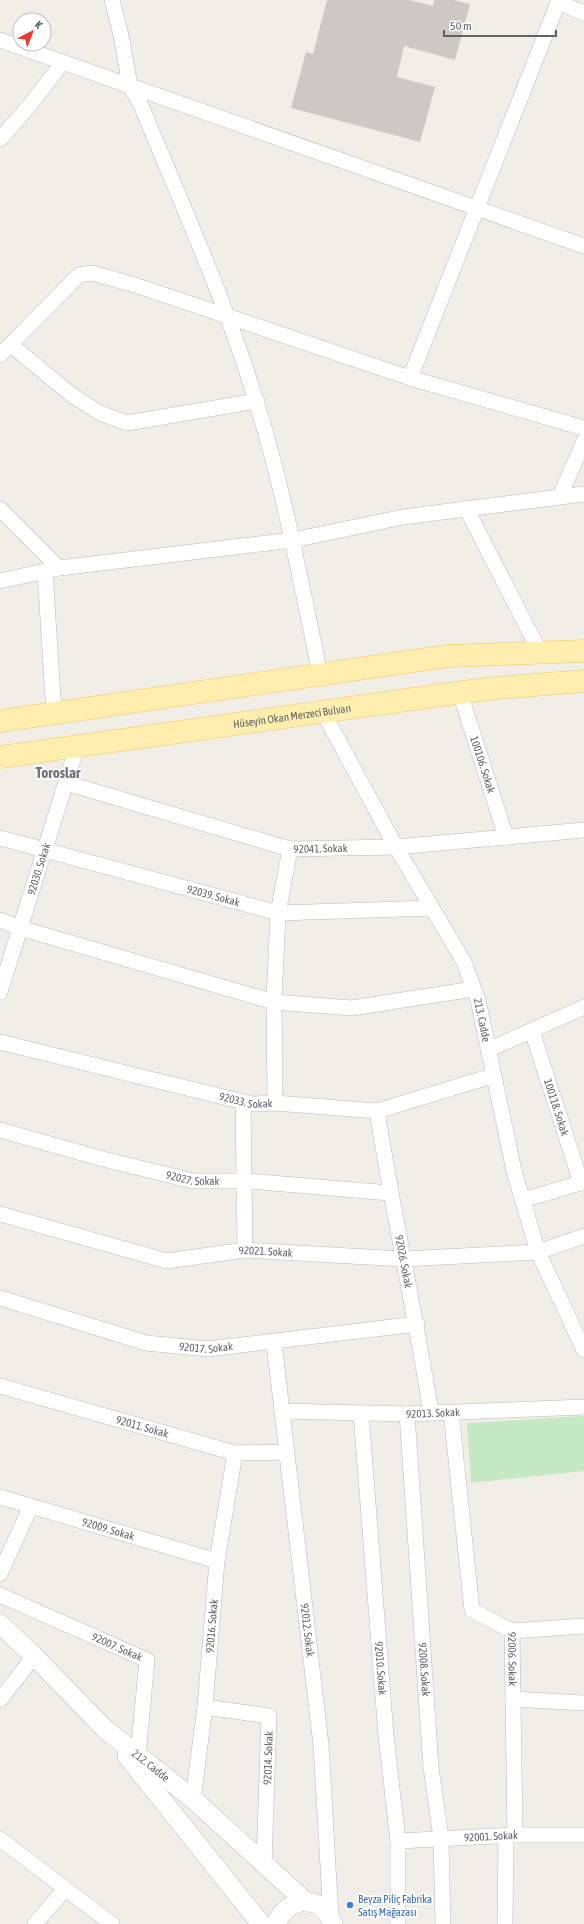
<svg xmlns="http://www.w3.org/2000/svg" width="584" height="1924" font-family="'Asap Condensed',sans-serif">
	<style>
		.green { fill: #c5e9c3 }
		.building { fill: #ccc9c4 }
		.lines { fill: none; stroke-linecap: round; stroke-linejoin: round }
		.minor-casing { stroke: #b7babe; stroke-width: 16 }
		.tertiary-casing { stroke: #b7babe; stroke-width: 20 }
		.primary-casing { stroke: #f7c55a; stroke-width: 23 }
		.minor { stroke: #fff; stroke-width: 15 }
		.tertiary { stroke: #fff; stroke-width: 19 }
		.primary { stroke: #ffefae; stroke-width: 22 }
		.shop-dot { fill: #3f7fe0; stroke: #fff; stroke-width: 1.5 }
		.labels { text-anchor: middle; stroke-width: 3.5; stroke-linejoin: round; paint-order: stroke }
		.street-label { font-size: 11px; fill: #5e6368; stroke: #fff }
		.shop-label { font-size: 11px; fill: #366cbe; stroke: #fff; text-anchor: start }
		.district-label { font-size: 15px; font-weight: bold; fill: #6f757a; stroke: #fff }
	</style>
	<rect width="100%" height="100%" fill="#f1eee7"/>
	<polygon class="green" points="584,1416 584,1471 471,1483 467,1423"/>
	<polygon class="building" points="327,0 410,0 433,6 434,0 453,0 470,4 455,60 404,46 397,77 435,87 420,142 291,108 306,52 313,54"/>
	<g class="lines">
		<g class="minor-casing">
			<g id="minor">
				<path d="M112,0L121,35L130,86L141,105C181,203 226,301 256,401C284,490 301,583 320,674"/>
				<polyline points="558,2 584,13"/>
				<polyline points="0,40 584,246"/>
				<polyline points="0,139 30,105 63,62"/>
				<polyline points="11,345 73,396 100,413 127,423 257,401"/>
				<polyline points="0,355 79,275 92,273 135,285 410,378 584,428"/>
				<polyline points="410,378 559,0"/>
				<polyline points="560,496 584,441"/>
				<polyline points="466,508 540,652"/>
				<polyline points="0,509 59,568"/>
				<polyline points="45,571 54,713"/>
				<polyline points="0,581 59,568 293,540 403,517 584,494"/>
				<path id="s1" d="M460,693L506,837"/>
				<path id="s2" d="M323,712L396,847L464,962L478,1000L514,1171L538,1252L584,1350"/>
				<path id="s3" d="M66,783L290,849L396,847L584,830"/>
				<path id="s4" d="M0,838L278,913L432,908"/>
				<polyline points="0,920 20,928 274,1002 352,1008 473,989"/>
				<path id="s5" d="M0,992L77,747"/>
				<path id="s6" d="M532,1031L581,1183"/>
				<path id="s7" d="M0,1042L252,1104L275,1103L377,1111L492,1076"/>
				<polyline points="488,1050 584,1007"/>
				<polyline points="243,1102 245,1250"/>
				<polyline points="275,1103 274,1002 278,913 290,849"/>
				<path id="s8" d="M377,1111C393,1212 415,1312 431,1413"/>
				<path id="s9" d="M0,1130L103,1159L193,1181H249L390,1193"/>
				<polyline points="523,1200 584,1182"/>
				<path id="s10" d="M0,1214L167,1261L245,1250L403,1259L538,1252L584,1236"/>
				<path id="s11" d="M0,1298L146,1343L208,1349L417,1324"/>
				<path id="s12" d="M274,1343L321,1745L331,1918"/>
				<path id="s13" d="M0,1386L235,1453L287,1452"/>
				<path id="s14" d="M282,1411L407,1414L584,1407"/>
				<polyline points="451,1412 472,1610 512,1631"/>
				<path id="s15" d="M361,1413L386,1736L398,1841V1924"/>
				<path id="s16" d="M407,1414L431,1767L441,1838L443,1924"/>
				<path id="s17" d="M0,1497L217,1561"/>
				<polyline points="0,1574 31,1506"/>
				<path id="s18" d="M0,1595L147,1660L138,1755"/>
				<path id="s19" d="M512,1631L515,1835"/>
				<polyline points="512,1631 584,1626"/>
				<polyline points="513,1699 584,1703"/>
				<polyline points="0,1700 34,1656"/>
				<polyline points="205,1707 269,1716 264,1864"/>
				<path id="s20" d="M193,1799L205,1707L217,1561L235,1453"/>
				<polyline points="0,1839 112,1924"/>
				<path id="s21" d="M398,1841L515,1835H584"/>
				<polyline points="35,1924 65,1889"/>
				<polyline points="505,1924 506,1836"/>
			</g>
		</g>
		<g class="tertiary-casing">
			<g id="tertiary">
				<path id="s22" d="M0,1624L34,1656L105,1729L193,1799L306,1902"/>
				<polyline points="127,1756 261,1924"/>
				<path d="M276,1924C287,1896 322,1893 333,1924"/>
			</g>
		</g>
		<g class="primary-casing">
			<g id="primary">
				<polyline points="0,721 448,656 584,651"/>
				<path id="s23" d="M0,757L485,689L584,681"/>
			</g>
		</g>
		<use href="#minor" class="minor"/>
		<use href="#tertiary" class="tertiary"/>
		<use href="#primary" class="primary"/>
	</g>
	<circle class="shop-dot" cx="350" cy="1905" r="4"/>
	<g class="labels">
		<g class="street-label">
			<text dy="4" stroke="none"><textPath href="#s23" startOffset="295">Hüseyin Okan Merzeci Bulvarı</textPath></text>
			<text dy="4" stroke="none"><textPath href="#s1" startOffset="75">100106. Sokak</textPath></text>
			<text dy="4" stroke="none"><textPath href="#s3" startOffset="264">92041. Sokak</textPath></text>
			<text dy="4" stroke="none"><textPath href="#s5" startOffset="129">92030. Sokak</textPath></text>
			<text dy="4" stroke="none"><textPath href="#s4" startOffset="221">92039. Sokak</textPath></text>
			<text dy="4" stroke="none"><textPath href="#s2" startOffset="348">213. Cadde</textPath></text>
			<text dy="4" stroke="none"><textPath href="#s7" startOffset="253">92033. Sokak</textPath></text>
			<text dy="4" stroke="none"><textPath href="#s6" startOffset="80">100118. Sokak</textPath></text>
			<text dy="4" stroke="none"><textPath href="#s9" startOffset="199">92027. Sokak</textPath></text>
			<text dy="4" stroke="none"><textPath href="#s10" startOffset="273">92021. Sokak</textPath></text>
			<text dy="4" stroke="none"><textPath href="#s8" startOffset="153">92026. Sokak</textPath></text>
			<text dy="4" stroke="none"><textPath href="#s11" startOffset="213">92017. Sokak</textPath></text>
			<text dy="4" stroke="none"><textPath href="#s14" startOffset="151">92013. Sokak</textPath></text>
			<text dy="4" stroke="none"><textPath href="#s13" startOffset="148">92011. Sokak</textPath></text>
			<text dy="4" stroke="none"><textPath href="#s17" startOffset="113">92009. Sokak</textPath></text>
			<text dy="4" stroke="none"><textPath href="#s20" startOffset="174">92016. Sokak</textPath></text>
			<text dy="4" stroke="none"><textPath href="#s12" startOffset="289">92012. Sokak</textPath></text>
			<text dy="4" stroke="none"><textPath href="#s18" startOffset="128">92007. Sokak</textPath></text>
			<text dy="4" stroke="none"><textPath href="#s19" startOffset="28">92006. Sokak</textPath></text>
			<text dy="4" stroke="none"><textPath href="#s15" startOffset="256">92010. Sokak</textPath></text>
			<text dy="4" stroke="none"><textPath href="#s16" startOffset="256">92008. Sokak</textPath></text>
			<text transform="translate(268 1758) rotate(-88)" y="4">92014. Sokak</text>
			<text dy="4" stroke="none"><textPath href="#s22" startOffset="207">212. Cadde</textPath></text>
			<text dy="4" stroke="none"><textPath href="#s21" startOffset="93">92001. Sokak</textPath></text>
		</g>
		<g class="shop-label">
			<text x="358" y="1903">Beyza Piliç Fabrika<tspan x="358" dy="13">Satış Mağazası</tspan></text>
		</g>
		<g class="district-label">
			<text x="58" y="778">Toroslar</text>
		</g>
	</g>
	<g transform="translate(32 32) rotate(42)"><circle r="19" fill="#ffffff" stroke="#bfc1c3"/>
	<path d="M0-3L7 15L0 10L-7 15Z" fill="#f0362e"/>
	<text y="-6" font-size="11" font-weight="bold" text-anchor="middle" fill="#5e6368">K</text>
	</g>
	<path d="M444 30v6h112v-6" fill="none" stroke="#5e6368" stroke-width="2"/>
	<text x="450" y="30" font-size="12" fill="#5e6368" stroke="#ffffff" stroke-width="3" paint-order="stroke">50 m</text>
</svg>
